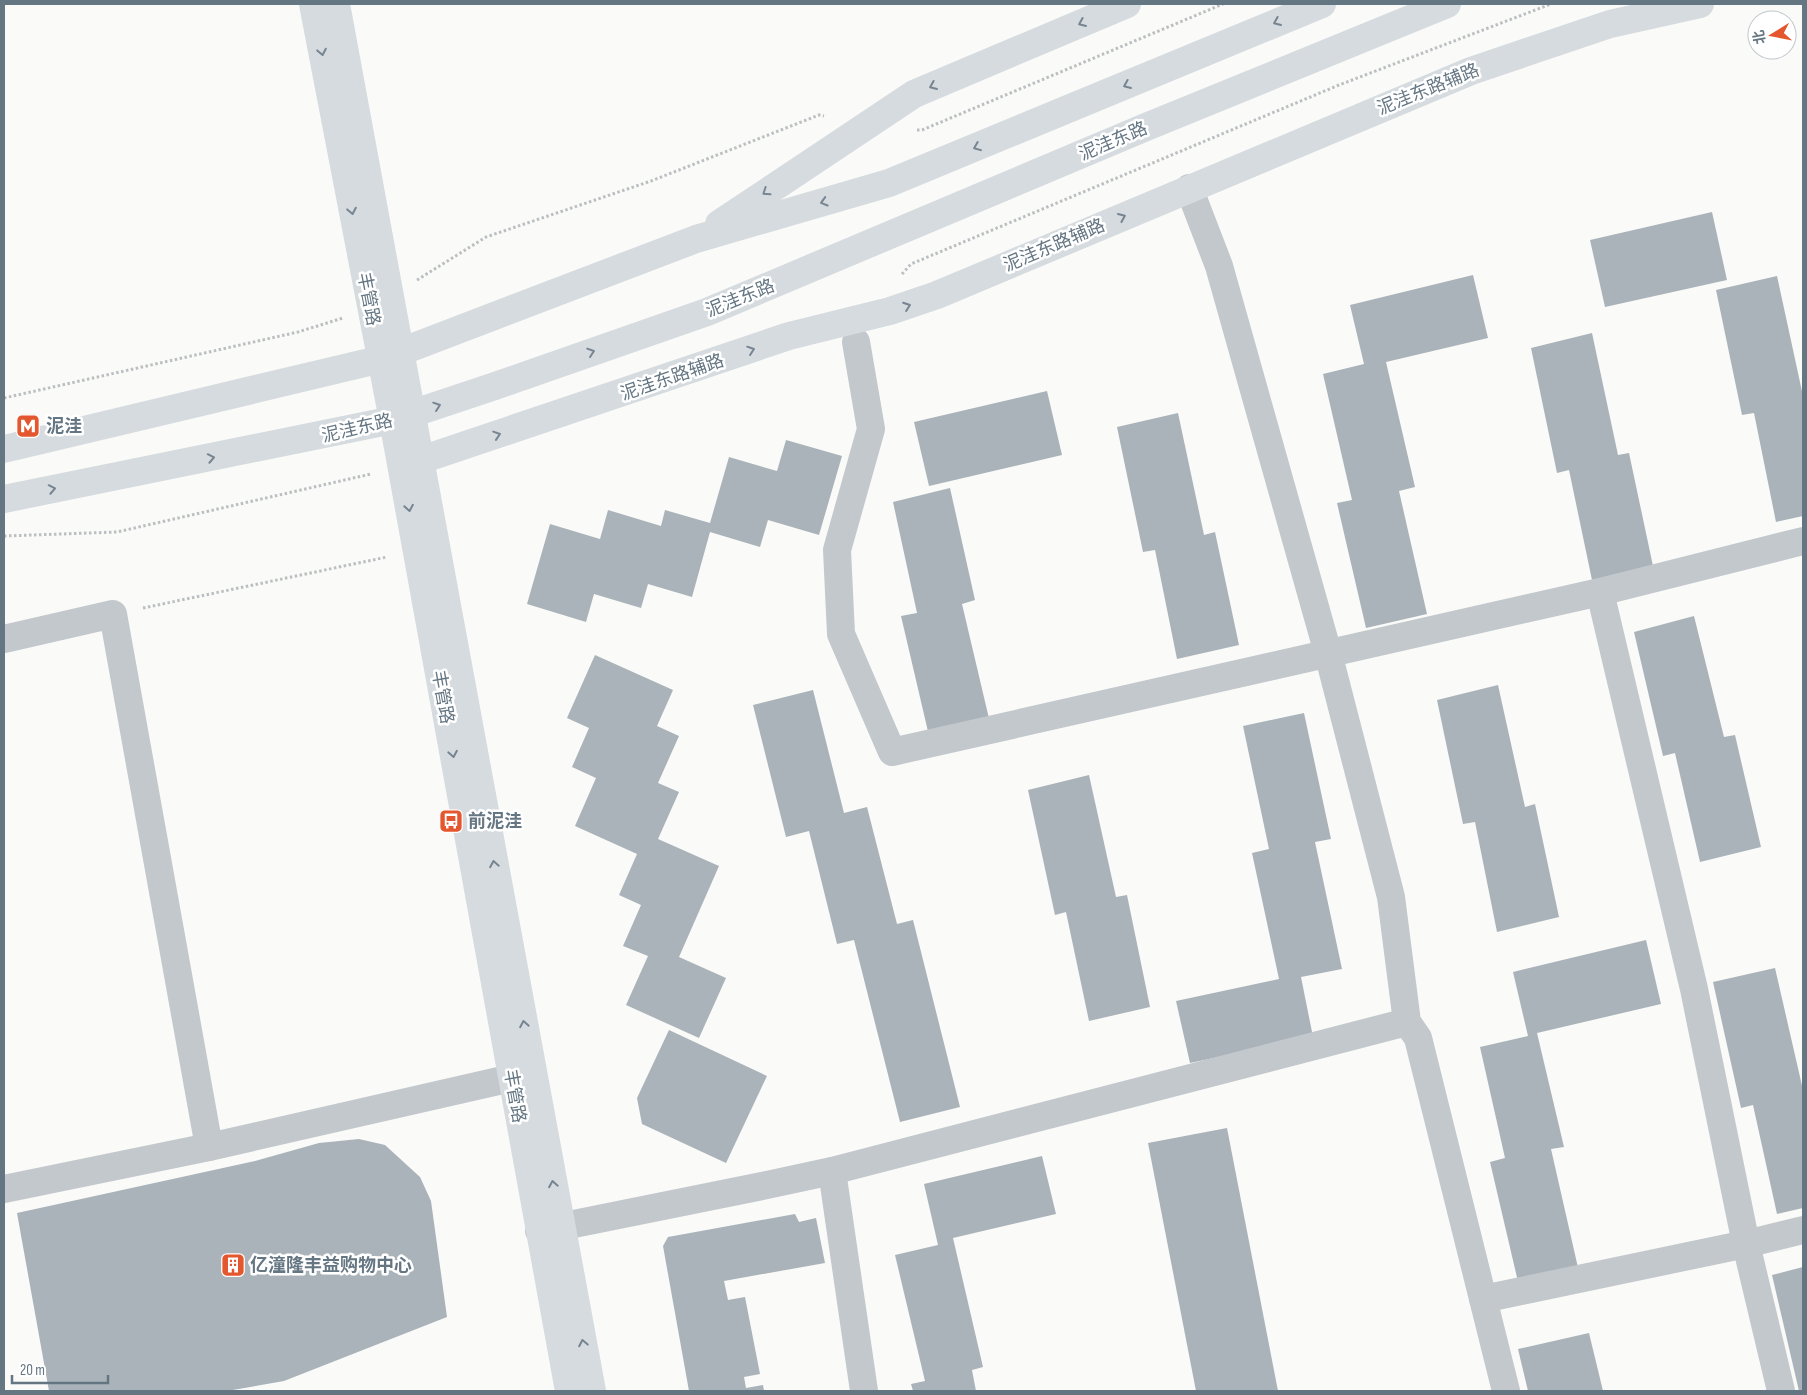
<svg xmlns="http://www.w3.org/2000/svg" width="1807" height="1395" font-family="'Sofia Sans Condensed','Noto Sans SC',sans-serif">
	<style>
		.building { fill: #aab3b9 }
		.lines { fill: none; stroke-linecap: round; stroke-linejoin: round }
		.path { stroke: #bbbfc2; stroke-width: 3; stroke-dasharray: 2.5 2.5; stroke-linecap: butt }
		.street { stroke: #c3c8cc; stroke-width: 28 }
		.secondary { stroke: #d6dbdf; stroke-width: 28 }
		.oneway { stroke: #768591 }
		.labels { text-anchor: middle; stroke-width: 5; stroke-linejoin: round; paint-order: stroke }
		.street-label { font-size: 18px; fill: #657683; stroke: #fff }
		.poi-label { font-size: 18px; font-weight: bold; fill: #657683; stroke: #fff; text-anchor: start }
	</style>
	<rect width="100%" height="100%" fill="#fafaf8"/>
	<g class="building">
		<polygon points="1712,212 1727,280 1605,307 1590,240"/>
		<polygon points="1473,275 1488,338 1386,362 1415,487 1399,491 1427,614 1366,628 1337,503 1352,500 1323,374 1364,364 1350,305"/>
		<polygon points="1777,276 1803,396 1803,516 1776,522 1754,413 1742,415 1716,290"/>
		<polygon points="1592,333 1618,455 1629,453 1653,566 1592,580 1569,470 1557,473 1531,348"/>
		<polygon points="1047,391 1062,455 929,486 914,422"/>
		<polygon points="1178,413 1204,535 1215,532 1239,645 1177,659 1155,550 1143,552 1117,427"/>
		<polygon points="786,440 842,456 819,535 768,520 760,547 710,532 692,597 648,584 641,608 594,594 586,622 527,604 550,524 600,539 608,510 661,526 665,510 710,523 729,457 777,471"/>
		<polygon points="950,488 975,600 962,604 991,727 930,740 901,616 917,613 893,502"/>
		<polygon points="1694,616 1724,737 1735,735 1761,847 1700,862 1675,753 1663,756 1634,632"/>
		<polygon points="595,655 673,690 657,726 679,736 658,783 679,792 658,839 719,866 679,957 726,978 699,1038 626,1005 648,956 623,946 641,905 619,895 637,854 575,826 596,778 572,767 589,728 567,718"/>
		<polygon points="1498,685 1525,807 1535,804 1559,917 1497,932 1475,822 1463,824 1437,700"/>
		<polygon points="813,690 844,813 867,807 897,924 913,920 960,1107 900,1122 854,940 837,944 809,831 786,837 753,705"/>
		<polygon points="1304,713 1331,839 1315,842 1342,969 1301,977 1313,1037 1190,1063 1176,1001 1279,979 1252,853 1269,849 1243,726"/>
		<polygon points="1089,775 1116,897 1127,895 1150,1007 1089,1021 1066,912 1055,915 1028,790"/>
		<polygon points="1646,940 1661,1004 1537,1033 1564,1147 1551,1149 1579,1272 1519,1286 1490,1162 1505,1158 1480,1047 1528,1036 1513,972"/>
		<polygon points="1775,968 1803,1090 1803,1208 1777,1214 1753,1105 1741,1108 1713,982"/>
		<polygon points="669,1030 767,1076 726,1163 642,1124 637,1098"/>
		<polygon points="1227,1128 1278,1391 1196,1391 1148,1143"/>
		<polygon points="359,1139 385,1145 420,1177 431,1201 447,1317 284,1381 227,1391 49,1391 17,1213 255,1161 319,1143"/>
		<polygon points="1042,1156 1056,1214 953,1238 983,1367 972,1370 976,1391 913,1391 911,1384 925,1381 895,1255 938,1245 924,1184"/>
		<polygon points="795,1214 799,1222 816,1218 825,1263 724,1281 728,1300 745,1297 760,1374 744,1377 746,1388 763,1385 764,1391 689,1391 663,1246 668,1237"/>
		<polygon points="1803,1267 1803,1391 1799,1391 1772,1275"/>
		<polygon points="1589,1333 1603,1391 1528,1391 1518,1349"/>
	</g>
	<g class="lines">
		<g class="path">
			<polyline points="917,130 922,130 1223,4"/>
			<polyline points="902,274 911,264 1339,85 1551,4"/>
			<polyline points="417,280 486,237 651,181 819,115 824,116"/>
			<polyline points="4,398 298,332 343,318"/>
			<polyline points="4,536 117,532 371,474"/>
			<polyline points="143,608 387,557"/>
		</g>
		<g class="street">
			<polyline points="1189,188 1219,266 1328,653 1391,897 1407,1022 1418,1038 1506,1391"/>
			<polyline points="856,342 871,429 837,550 841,634 892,752 1600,592 1803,541"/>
			<polyline points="1600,592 1694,989 1746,1244 1781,1391"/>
			<polyline points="4,639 113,614 209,1147"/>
			<polyline points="832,1171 864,1391"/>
			<polyline points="4,1189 209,1147 512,1078"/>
			<polyline points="539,1231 762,1186 832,1171 1407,1022"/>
			<polyline points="1483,1299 1746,1244 1803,1230"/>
		</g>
		<g class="secondary">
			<polyline points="313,4 393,420 569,1391"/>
			<polyline points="336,4 592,1391"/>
			<polyline points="719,224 914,94 1127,4"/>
			<polyline points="4,449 382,359 696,239 889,183 1322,4"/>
			<polyline points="403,466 789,336 890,311 937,295 1471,71 1610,24 1700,4"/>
			<polyline points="4,499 393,420 495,386 707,312 1146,127 1447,4"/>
		</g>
	</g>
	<defs><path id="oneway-chevron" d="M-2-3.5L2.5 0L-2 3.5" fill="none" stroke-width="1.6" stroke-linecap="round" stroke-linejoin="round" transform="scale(1.25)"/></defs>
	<g class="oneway">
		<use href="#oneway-chevron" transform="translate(1277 22) rotate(157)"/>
		<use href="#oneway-chevron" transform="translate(1082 23) rotate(157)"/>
		<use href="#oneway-chevron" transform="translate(322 52) rotate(79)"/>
		<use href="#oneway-chevron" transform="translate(1127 85) rotate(157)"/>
		<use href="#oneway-chevron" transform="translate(933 86) rotate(157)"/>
		<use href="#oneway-chevron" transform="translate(977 147) rotate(158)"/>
		<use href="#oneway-chevron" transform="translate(766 192) rotate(146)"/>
		<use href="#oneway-chevron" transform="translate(824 202) rotate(164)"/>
		<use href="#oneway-chevron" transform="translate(352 211) rotate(79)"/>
		<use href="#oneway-chevron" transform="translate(1122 217) rotate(-23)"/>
		<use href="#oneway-chevron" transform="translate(907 306) rotate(-20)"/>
		<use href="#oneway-chevron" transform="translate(751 350) rotate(-19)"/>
		<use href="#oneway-chevron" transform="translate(591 352) rotate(-19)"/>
		<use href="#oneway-chevron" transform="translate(437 406) rotate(-19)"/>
		<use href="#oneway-chevron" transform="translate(497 435) rotate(-18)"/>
		<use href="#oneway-chevron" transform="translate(211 458) rotate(-11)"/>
		<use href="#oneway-chevron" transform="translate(52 489) rotate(-11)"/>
		<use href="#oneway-chevron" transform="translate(409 508) rotate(80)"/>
		<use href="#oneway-chevron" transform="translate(453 754) rotate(80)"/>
		<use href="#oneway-chevron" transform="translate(494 864) rotate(-100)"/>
		<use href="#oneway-chevron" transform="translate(524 1024) rotate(-100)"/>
		<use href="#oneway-chevron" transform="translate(553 1184) rotate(-100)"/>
		<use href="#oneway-chevron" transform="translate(583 1343) rotate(-101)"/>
	</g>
	<defs>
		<g id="metro-square" transform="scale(1.25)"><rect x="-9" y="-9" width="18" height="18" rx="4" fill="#e4572e" stroke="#fff"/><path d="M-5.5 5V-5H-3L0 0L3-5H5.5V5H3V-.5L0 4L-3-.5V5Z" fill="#fff"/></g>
		<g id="bus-square" transform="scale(1.25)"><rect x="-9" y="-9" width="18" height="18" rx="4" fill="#e4572e" stroke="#fff"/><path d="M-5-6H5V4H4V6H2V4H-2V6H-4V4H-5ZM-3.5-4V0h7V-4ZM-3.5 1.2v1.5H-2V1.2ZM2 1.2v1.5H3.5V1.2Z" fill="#fff"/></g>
		<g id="building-square" transform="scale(1.25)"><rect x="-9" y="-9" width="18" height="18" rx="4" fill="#e4572e" stroke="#fff"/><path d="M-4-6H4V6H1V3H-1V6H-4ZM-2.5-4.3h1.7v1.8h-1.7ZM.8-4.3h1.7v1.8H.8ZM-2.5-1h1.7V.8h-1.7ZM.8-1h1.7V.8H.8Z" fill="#fff"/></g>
	</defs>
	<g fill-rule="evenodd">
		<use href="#metro-square" x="28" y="426"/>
		<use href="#bus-square" x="451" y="821"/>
		<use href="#building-square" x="233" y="1265"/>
	</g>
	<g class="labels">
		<g class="street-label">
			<text transform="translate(1428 89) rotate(-22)" y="6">泥洼东路辅路</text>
			<text transform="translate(1113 141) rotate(-23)" y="6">泥洼东路</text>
			<text transform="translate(1054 245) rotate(-23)" y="6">泥洼东路辅路</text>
			<text transform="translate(740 298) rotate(-22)" y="6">泥洼东路</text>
			<text transform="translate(369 299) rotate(79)" y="6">丰管路</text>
			<text transform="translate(672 377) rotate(-19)" y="6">泥洼东路辅路</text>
			<text transform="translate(357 428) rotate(-13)" y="6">泥洼东路</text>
			<text transform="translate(443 697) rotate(80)" y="6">丰管路</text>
			<text transform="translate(515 1096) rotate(80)" y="6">丰管路</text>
		</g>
		<g class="poi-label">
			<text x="46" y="432">泥洼</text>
			<text x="468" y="827">前泥洼</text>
			<text x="250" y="1271">亿潼隆丰益购物中心</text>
		</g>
	</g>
	<rect width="1807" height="1395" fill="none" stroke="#657683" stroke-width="10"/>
	<g transform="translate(1772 35) rotate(260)"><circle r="24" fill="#ffffff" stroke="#c1c8cd"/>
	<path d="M0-4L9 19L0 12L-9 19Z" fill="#e4572e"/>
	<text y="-8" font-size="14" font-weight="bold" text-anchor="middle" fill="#657683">北</text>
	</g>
	<path d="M12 1375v8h96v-8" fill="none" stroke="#657683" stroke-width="2.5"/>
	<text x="20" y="1375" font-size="15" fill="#657683" stroke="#ffffff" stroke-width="4" paint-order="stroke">20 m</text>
</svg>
